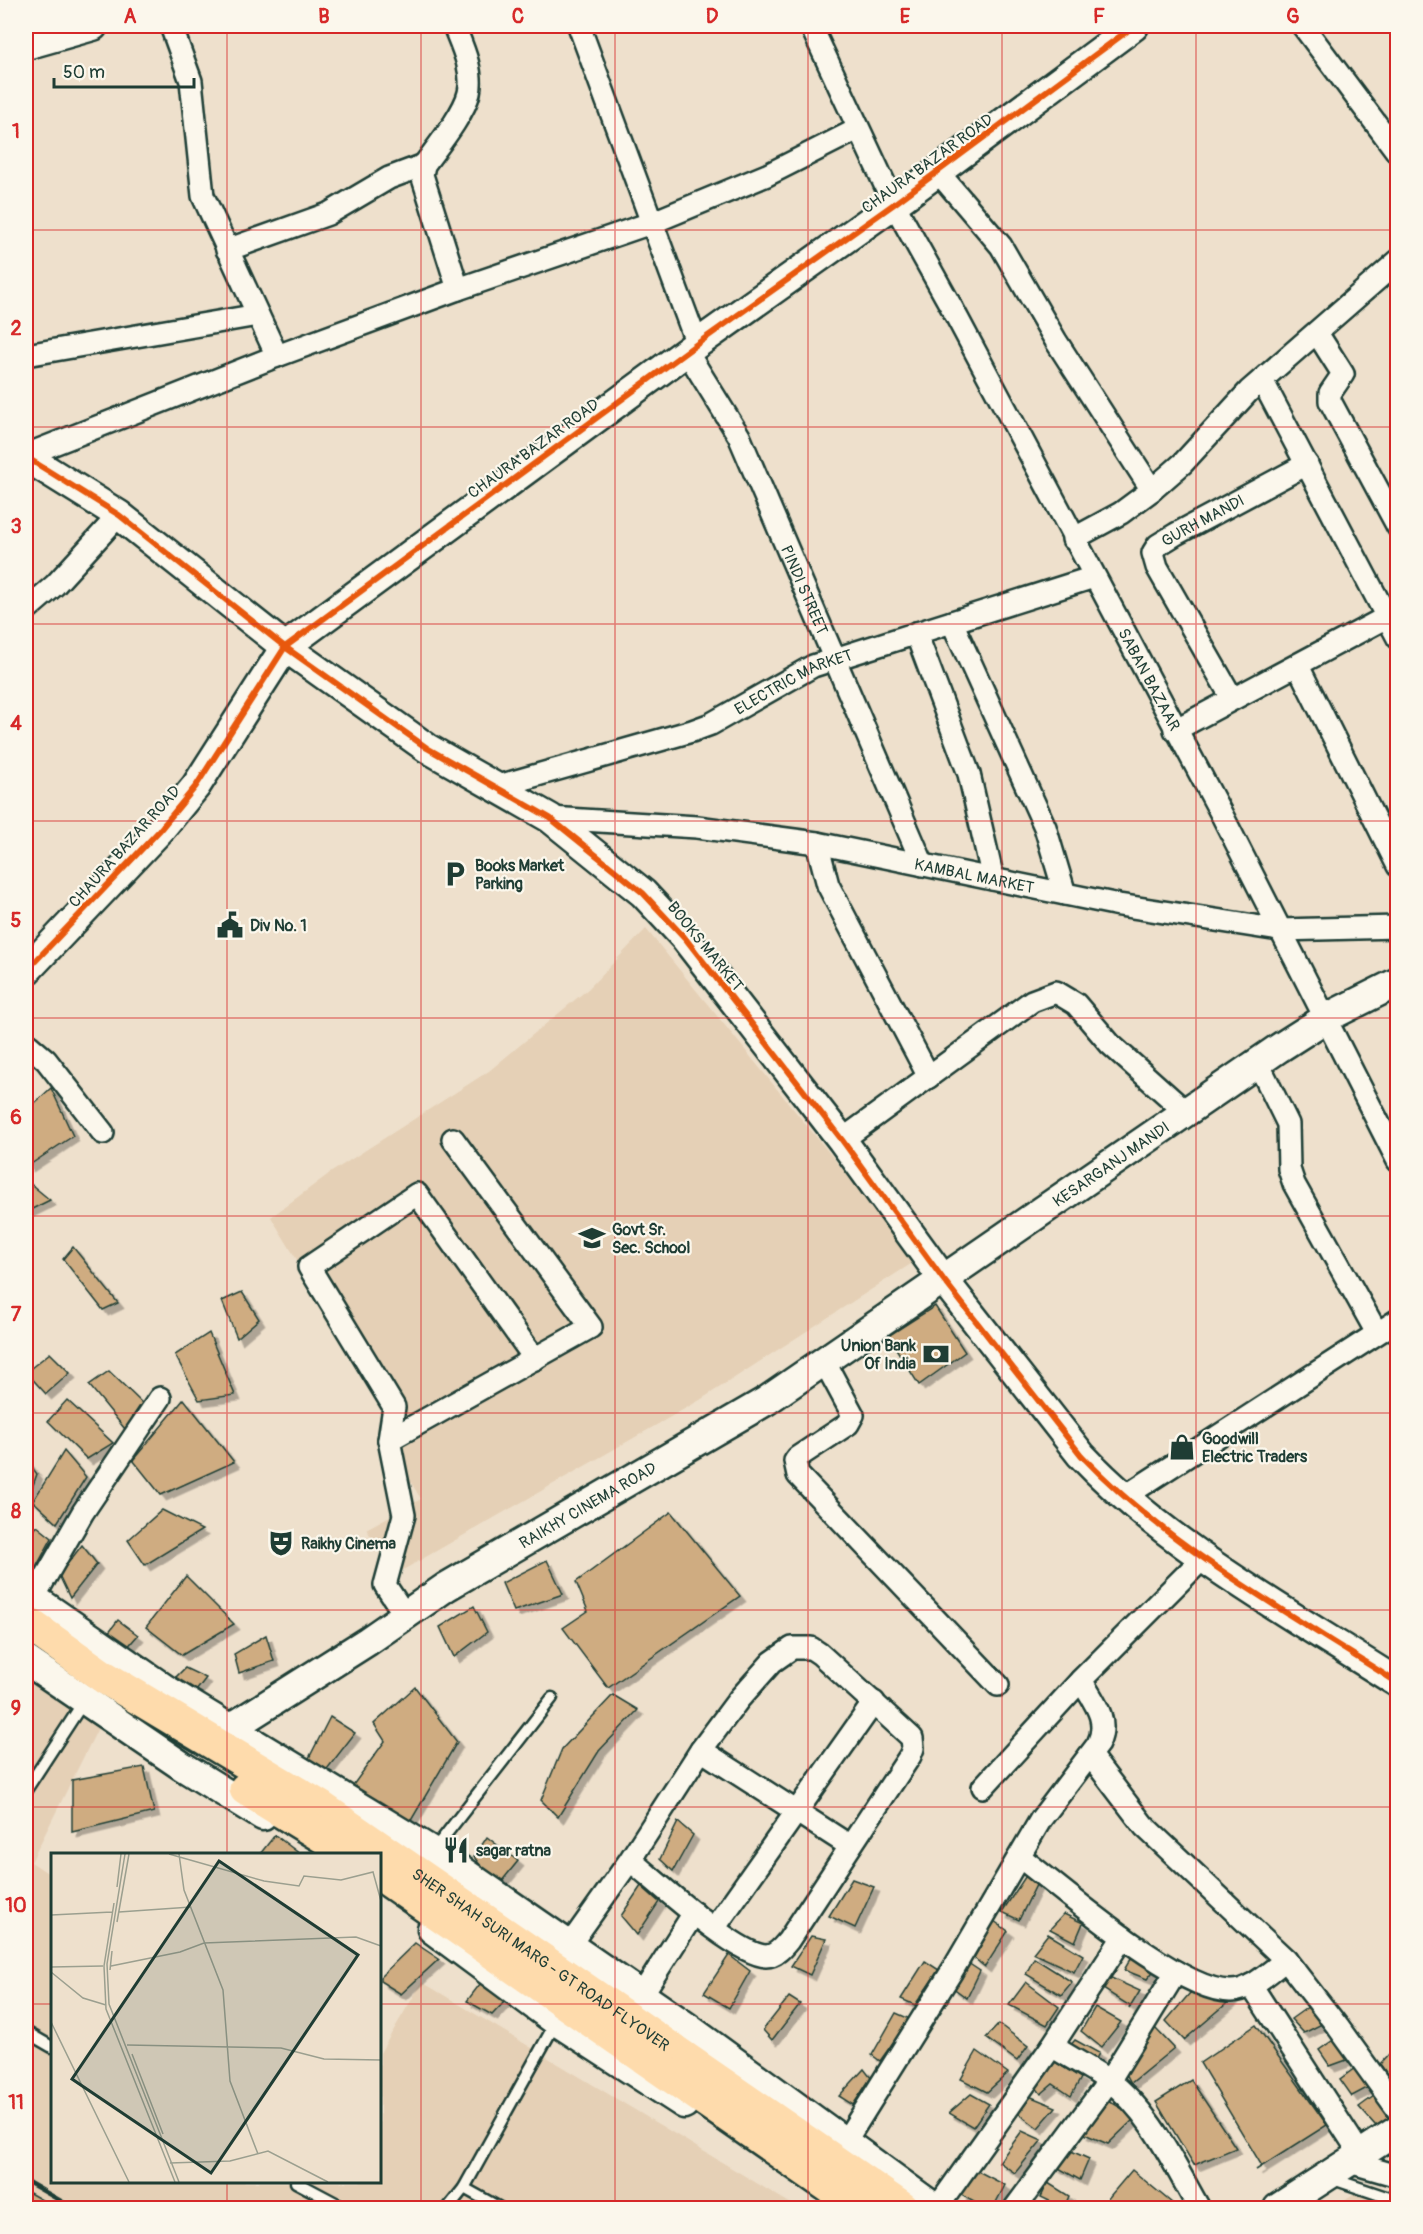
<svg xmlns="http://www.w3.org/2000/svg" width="1423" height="2234" font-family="Pangolin,sans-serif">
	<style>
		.built { fill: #e5d0b6 }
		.building { fill: #cfac81; stroke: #1f3d34; stroke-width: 1.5; filter: url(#shadow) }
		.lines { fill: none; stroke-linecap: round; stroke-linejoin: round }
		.lane-casing { stroke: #1f3d34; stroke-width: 15 }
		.street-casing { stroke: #1f3d34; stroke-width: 26 }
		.secondary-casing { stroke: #1f3d34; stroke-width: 33 }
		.primary-casing { stroke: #1f3d34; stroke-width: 38 }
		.lane { stroke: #fbf7ec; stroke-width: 10 }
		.street { stroke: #fbf7ec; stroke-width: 21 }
		.secondary { stroke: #fbf7ec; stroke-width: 28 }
		.primary { stroke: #fedbac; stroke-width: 33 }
		.rail { stroke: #1f3d34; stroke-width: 4.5 }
		.cycleway-casing { stroke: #fbf7ec; stroke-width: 10 }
		.cycleway { stroke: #e8590c; stroke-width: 6 }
		.grid { fill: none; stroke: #d62828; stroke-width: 1.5; stroke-opacity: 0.55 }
		.labels { text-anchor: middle; stroke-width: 4.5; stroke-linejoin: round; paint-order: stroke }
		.street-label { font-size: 16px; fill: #1f3d34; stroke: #fbf7ec }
		.poi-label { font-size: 16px; font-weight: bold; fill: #1f3d34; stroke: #fbf7ec; text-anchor: start }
		.inset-road { fill: none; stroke: #9b9f8f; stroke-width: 1.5 }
		.view { fill: #1f3d34; fill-opacity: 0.15; stroke: #1f3d34; stroke-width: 3 }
		.inset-edge { fill: none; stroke: #1f3d34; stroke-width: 3 }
		.neatline { fill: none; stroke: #d62828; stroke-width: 2 }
		.grid-label { font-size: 20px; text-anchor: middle; font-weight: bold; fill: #d62828 }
	</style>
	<defs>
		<filter id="shadow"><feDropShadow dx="5.5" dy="5.5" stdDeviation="0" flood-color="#0004"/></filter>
	</defs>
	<rect width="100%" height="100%" fill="#eee0cc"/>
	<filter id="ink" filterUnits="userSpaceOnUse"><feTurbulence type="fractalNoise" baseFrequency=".0167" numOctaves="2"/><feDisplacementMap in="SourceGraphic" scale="12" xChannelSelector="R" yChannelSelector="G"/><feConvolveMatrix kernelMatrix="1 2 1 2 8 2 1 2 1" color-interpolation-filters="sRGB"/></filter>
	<g filter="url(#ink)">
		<g class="built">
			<polygon points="646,929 917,1260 700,1400 396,1574 366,1529 421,1499 385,1439 395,1421 271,1217 330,1173 489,1071 588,989"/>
			<polygon points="26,1678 98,1728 31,1862 52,1876 52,2182 380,2182 380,2053 422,1982 798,2208 26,2208"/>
			<polygon points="1364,2187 1397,2197 1397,2208 1332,2208"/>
		</g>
		<g class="building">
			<polygon points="51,1088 73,1136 28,1166 26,1162 26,1111"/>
			<polygon points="27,1181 50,1200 26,1212 26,1182"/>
			<polygon points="73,1247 118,1303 103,1310 63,1259"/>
			<polygon points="242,1292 259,1319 237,1338 222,1301"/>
			<polygon points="935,1306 965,1352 919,1385 888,1336"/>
			<polygon points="209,1333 235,1395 199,1400 175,1355"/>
			<polygon points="50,1353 70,1373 46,1394 26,1372"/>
			<polygon points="109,1371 146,1407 125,1429 89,1385"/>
			<polygon points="184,1399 234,1462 161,1495 133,1460"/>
			<polygon points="67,1400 113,1443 87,1459 48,1421"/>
			<polygon points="64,1451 86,1477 57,1523 33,1501"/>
			<polygon points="26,1459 37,1474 26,1505"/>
			<polygon points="162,1510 202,1530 145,1565 128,1540"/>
			<polygon points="671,1512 740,1596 608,1688 563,1628 588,1611 576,1582"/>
			<polygon points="37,1526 52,1538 29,1580 26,1576 26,1542"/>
			<polygon points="82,1545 97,1564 70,1598 59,1575"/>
			<polygon points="547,1560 563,1594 514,1611 502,1583"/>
			<polygon points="186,1576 234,1624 182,1655 146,1627"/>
			<polygon points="474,1606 487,1632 454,1657 440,1627"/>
			<polygon points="118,1620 138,1635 125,1650 104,1638"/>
			<polygon points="266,1635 274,1661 239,1673 234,1654"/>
			<polygon points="185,1668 206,1678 193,1695 172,1681"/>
			<polygon points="415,1687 457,1742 409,1824 348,1792 385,1741 374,1724"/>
			<polygon points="613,1695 638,1710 599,1751 558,1817 541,1800 562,1749"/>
			<polygon points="330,1717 355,1733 324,1773 307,1762"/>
			<polygon points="144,1767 154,1812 72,1832 72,1780"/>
			<polygon points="678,1822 693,1835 673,1871 660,1859"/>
			<polygon points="275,1835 300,1854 260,1854"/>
			<polygon points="487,1837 518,1861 497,1887 474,1857"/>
			<polygon points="1027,1874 1036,1885 1019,1920 1002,1912"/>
			<polygon points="852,1879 874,1887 855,1928 829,1916"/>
			<polygon points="641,1886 659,1902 637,1935 621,1916"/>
			<polygon points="1064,1914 1083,1923 1075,1942 1050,1929"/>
			<polygon points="994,1921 1008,1931 985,1967 974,1958"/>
			<polygon points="1048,1934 1083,1955 1074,1972 1033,1953"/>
			<polygon points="811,1936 826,1939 810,1975 791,1966"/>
			<polygon points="415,1943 439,1959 401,1994 380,1981 380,1977"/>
			<polygon points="729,1955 750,1971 729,2008 704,1993"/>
			<polygon points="1034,1958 1072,1982 1061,1995 1026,1974"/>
			<polygon points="1131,1958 1156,1968 1147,1979 1124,1970"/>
			<polygon points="925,1961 939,1970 915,2005 901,1999"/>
			<polygon points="968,1963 980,1971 967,1998 952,1987"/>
			<polygon points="1109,1977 1140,1991 1129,2009 1130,2006 1103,1989"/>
			<polygon points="483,1980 505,2001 492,2015 467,2001"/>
			<polygon points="1026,1982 1059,2007 1047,2025 1009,2005"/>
			<polygon points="1190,1993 1232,1999 1184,2040 1166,2021"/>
			<polygon points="789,1997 800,2004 772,2040 763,2030"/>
			<polygon points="1312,2004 1322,2024 1304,2033 1291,2019"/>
			<polygon points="1095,2007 1121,2022 1101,2047 1081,2031"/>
			<polygon points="896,2013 910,2019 880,2061 872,2055"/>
			<polygon points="999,2024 1028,2046 1017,2061 986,2038"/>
			<polygon points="1256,2025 1327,2125 1256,2170 1262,2166 1200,2063"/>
			<polygon points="1155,2028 1174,2048 1131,2083 1123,2068"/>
			<polygon points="1339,2036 1352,2058 1330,2066 1319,2050"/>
			<polygon points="1075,2040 1099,2053 1094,2063 1068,2048"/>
			<polygon points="1398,2044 1398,2090 1380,2064"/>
			<polygon points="977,2051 1008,2073 987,2092 961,2079"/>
			<polygon points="1052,2060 1081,2078 1071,2096 1053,2084 1041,2094 1035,2086"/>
			<polygon points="1355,2068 1369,2087 1352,2096 1340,2079"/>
			<polygon points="864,2069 871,2078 853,2105 839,2096"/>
			<polygon points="1191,2080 1236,2148 1194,2165 1156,2102"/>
			<polygon points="971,2094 989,2104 973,2127 949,2113"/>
			<polygon points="1029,2096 1056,2107 1038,2128 1018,2113"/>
			<polygon points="1374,2096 1391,2117 1376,2126 1359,2107"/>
			<polygon points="1106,2099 1136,2117 1108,2144 1082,2133"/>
			<polygon points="1022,2131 1042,2140 1015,2173 999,2162"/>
			<polygon points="1069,2150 1089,2159 1080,2180 1055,2166"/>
			<polygon points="974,2169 1005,2185 993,2208 985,2208 961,2195"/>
			<polygon points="1132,2170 1178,2208 1100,2208"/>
			<polygon points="1048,2183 1069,2196 1064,2208 1041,2197"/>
			<polygon points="26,2191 56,2208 26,2208"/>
		</g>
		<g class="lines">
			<g class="lane-casing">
				<g id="lane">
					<polyline points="26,1790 84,1701"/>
					<polyline points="433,1851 552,1698"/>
					<polyline points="26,2032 52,2047"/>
					<polyline points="1330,2178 1398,2201"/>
					<polyline points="296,2182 345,2208"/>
					<polyline points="464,2188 500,2208"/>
					<polyline points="448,2208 464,2188 556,2022"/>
				</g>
			</g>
			<g class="street-casing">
				<g id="street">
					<polyline points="171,26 191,81 203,196 277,356"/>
					<path d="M454,26C462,46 474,71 469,93C464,114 437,147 424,165L422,175L458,289"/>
					<polyline points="579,26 697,344"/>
					<path id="s1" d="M811,26L894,204L952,308L1222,815L1398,1161"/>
					<polyline points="1303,26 1398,153"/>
					<polyline points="938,172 1001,246 1056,341 1152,490"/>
					<polyline points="227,250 328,214 389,178 424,165"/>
					<polyline points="1317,333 1343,374 1330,393 1330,401 1398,527"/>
					<path id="s2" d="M687,352L739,436L923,865"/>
					<polyline points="26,355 258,315"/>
					<polyline points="1262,380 1398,638"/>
					<polyline points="26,455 277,356 458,289 651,223 767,175 858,129"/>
					<polyline points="1073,539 1121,513 1152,490 1183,463 1249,391 1398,261"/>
					<polyline points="26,610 55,585 119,515"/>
					<polyline points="952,622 1045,827 1065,894"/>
					<polyline points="916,633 969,774 993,879"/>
					<polyline points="1298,666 1398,866"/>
					<path id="s3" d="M1232,698L1157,567L1153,553L1158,545L1176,534L1307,464"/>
					<polyline points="1175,730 1398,611"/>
					<path id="s4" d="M495,787L692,731L711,724L813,666L1094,577"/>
					<path id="s5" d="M550,818L697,827L817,843L1119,905L1279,930L1398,927"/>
					<polyline points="817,843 828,885 929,1077"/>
					<polyline points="26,1043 46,1060 103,1133"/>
					<polyline points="1258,1063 1288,1124 1289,1169 1294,1184 1377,1333"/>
					<polyline points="842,1140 1032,1001 1056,992 1076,1004 1110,1044 1187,1113"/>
					<polyline points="824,1361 853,1415 848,1424 798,1457 795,1461 798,1475 998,1685"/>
					<polyline points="389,1440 591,1327 453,1139"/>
					<polyline points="1124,1497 1398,1320"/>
					<polyline points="33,1599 83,1512 160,1398"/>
					<polyline points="405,1615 385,1585 404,1515 389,1440 394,1407 309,1267 417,1194 535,1359"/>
					<polyline points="701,1750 850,1846"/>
					<polyline points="1090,1755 1144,1826 1286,1960"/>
					<polyline points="983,1787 1081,1680 1204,1557"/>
					<path d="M1021,1858C1064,1890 1180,1993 1231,1991C1251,1991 1270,1971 1286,1960L1338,2027L1398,2110"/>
					<polyline points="715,1927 874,1702"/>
					<path d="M569,1946L630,1860L701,1750L739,1699L772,1662L792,1648H811L820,1654L912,1738L913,1748L910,1756L788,1941C783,1947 776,1956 766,1956C736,1955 656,1881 630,1860"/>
					<polyline points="1251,1985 1361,2155"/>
					<polyline points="641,1996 694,1913"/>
					<path d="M1052,2046C1071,2058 1090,2068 1108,2080C1150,2110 1174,2165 1199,2208"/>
					<path d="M845,2142L952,1971L1041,1819L1098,1744C1110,1719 1093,1701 1081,1680"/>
					<polyline points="1349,2162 1398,2176"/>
					<polyline points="937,2208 1052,2046 1123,1937"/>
					<polyline points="1015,2208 1109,2081 1176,1972"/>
				</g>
			</g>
			<g class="secondary-casing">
				<g id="secondary">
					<polyline points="26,45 93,26"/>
					<path d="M26,457L119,515L285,647L427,748L550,818L643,893L685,938L842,1140L943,1279L1081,1455C1169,1548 1291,1614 1398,1683"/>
					<polyline points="26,971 159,831 196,786 285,647 697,344 894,204 1134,26"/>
					<polyline points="26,1593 165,1689 443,1858 687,2027 935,2208"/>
					<polyline points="26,1660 182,1766 263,1816"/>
					<path id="s6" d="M229,1729L368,1641L446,1587L766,1401L1279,1048L1326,1018L1398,982"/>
					<polyline points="432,1929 556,2021 684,2104"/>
					<polyline points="1278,2208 1398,2130"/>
				</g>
			</g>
			<g class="primary-casing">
				<g id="primary">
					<path id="s7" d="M26,1622L104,1677L322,1808L902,2208"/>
					<polyline points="246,1789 352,1854"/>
					<polyline points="380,1874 861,2208"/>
				</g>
			</g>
			<use href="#lane" class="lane"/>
			<use href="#street" class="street"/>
			<use href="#secondary" class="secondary"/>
			<use href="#primary" class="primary"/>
			<polyline class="rail" points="26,2181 73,2208"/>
			<g class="cycleway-casing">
				<g id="cycleway">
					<path d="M26,457L119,515L285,647L427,748L550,818L643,893L685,938L842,1140L943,1279L1081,1455C1169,1548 1291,1614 1398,1683"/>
					<polyline points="26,971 159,831 196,786 285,647 697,344 894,204 1134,26"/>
				</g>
			</g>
			<use href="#cycleway" class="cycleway"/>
		</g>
	</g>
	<path class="grid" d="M227,26V1854M421,26V2208M615,26V2208M808,26V2208M1002,26V2208M1196,26V2208M26,230H1398M26,427H1398M26,624H1398M26,821H1398M26,1018H1398M26,1216H1398M26,1413H1398M26,1610H1398M26,1807H1398M26,2004H52M380,2004H1398M227,2182V2208"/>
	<defs>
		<g id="parking-bare" transform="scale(2.07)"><path d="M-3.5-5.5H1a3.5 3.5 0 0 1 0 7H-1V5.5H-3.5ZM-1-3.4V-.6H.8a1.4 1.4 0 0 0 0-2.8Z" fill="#1f3d34" stroke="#fbf7ec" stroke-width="2.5" paint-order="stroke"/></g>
		<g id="civic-bare" transform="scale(2.07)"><path d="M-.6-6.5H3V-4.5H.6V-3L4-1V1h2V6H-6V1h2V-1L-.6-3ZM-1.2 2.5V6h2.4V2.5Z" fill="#1f3d34" stroke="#fbf7ec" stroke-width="2.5" paint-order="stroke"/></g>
		<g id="school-bare" transform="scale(2.07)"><path d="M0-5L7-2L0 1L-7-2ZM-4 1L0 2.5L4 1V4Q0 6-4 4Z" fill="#1f3d34" stroke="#fbf7ec" stroke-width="2.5" paint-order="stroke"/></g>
		<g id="bank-bare" transform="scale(2.07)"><path d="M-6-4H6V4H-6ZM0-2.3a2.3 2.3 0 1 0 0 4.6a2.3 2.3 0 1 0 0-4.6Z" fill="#1f3d34" stroke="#fbf7ec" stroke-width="2.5" paint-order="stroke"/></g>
		<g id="shop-bare" transform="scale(2.07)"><path d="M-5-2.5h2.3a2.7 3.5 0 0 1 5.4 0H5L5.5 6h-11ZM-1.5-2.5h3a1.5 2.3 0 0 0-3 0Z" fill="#1f3d34" stroke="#fbf7ec" stroke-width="2.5" paint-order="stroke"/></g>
		<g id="theatre-bare" transform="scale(2.07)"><path d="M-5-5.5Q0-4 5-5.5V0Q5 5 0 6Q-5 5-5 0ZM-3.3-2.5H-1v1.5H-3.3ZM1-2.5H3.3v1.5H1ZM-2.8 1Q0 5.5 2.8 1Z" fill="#1f3d34" stroke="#fbf7ec" stroke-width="2.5" paint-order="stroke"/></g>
		<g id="restaurant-bare" transform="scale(2.07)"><path d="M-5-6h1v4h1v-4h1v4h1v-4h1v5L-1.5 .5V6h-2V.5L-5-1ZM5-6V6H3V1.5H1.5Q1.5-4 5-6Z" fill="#1f3d34" stroke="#fbf7ec" stroke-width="2.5" paint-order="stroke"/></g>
	</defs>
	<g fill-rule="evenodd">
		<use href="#parking-bare" x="455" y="874"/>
		<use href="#civic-bare" x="230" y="925"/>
		<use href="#school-bare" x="592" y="1238"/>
		<use href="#bank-bare" x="936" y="1354"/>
		<use href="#shop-bare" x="1182" y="1447"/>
		<use href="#theatre-bare" x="281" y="1543"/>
		<use href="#restaurant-bare" x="456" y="1850"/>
	</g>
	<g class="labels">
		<g class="street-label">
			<text transform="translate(927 163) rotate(-36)" y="6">CHAURA BAZAR ROAD</text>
			<text transform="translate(533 448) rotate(-36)" y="6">CHAURA BAZAR ROAD</text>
			<text dy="6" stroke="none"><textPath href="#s3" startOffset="226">GURH MANDI</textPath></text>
			<text dy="6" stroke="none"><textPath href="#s2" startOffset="266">PINDI STREET</textPath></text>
			<text dy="6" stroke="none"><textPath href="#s1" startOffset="736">SABAN BAZAAR</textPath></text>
			<text dy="6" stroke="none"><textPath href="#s4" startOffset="318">ELECTRIC MARKET</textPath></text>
			<text transform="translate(124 846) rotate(-48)" y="6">CHAURA BAZAR ROAD</text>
			<text dy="6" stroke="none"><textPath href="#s5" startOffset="429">KAMBAL MARKET</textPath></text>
			<text transform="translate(706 946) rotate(51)" y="6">BOOKS MARKET</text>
			<text dy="6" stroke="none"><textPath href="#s6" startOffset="1048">KESARGANJ MANDI</textPath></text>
			<text dy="6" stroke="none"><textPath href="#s6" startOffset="423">RAIKHY CINEMA ROAD</textPath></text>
			<text dy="6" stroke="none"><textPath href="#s7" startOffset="616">SHER SHAH SURI MARG - GT ROAD FLYOVER</textPath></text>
		</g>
		<g class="poi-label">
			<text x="475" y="871">Books Market<tspan x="475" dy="18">Parking</tspan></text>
			<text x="250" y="931">Div No. 1</text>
			<text x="612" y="1235">Govt Sr.<tspan x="612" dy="18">Sec. School</tspan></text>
			<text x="916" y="1351" text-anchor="end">Union Bank<tspan x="916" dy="18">Of India</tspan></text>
			<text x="1202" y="1444">Goodwill<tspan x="1202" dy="18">Electric Traders</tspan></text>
			<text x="301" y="1549">Raikhy Cinema</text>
			<text x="476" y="1856">sagar ratna</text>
		</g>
	</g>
	<g transform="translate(51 1853)">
		<rect width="330" height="330" fill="#eee0cc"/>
		<path class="inset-road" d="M74,1L56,111L58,151L128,329M118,1L213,28L248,33L253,23L290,27L322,19L330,48M128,1L133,37L172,137L179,228L207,301M66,34L70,1M63,50L53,113L55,156L124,329M68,59L140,54M0,62L61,59M66,69L78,1M60,113L129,99L153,90L305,84L330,93M0,114L52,113M59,117L61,98M0,119L32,145L55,152M0,169L78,329M76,192L230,195L273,206L330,207M81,201L112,281M119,310L179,308L217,298L277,329"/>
		<path class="view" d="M168,8L307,102L160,320L21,226Z"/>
		<rect width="330" height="330" class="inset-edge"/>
	</g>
	<rect width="1423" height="2234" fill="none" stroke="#fbf7ec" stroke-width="66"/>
	<path d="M54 78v9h140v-9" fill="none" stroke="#1f3d34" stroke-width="3"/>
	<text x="63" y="78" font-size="18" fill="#1f3d34" stroke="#fbf7ec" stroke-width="4.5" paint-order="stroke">50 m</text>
	<rect x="33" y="33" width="1357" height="2168" class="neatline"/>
	<g class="grid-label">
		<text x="130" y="23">A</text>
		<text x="324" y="23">B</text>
		<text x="518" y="23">C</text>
		<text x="712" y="23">D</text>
		<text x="905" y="23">E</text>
		<text x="1099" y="23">F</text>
		<text x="1293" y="23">G</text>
		<text x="16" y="138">1</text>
		<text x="16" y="335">2</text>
		<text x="16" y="533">3</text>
		<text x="16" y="730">4</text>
		<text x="16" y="927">5</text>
		<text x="16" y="1124">6</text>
		<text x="16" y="1321">7</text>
		<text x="16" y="1518">8</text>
		<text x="16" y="1715">9</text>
		<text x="16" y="1912">10</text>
		<text x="16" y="2109">11</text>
	</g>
</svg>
